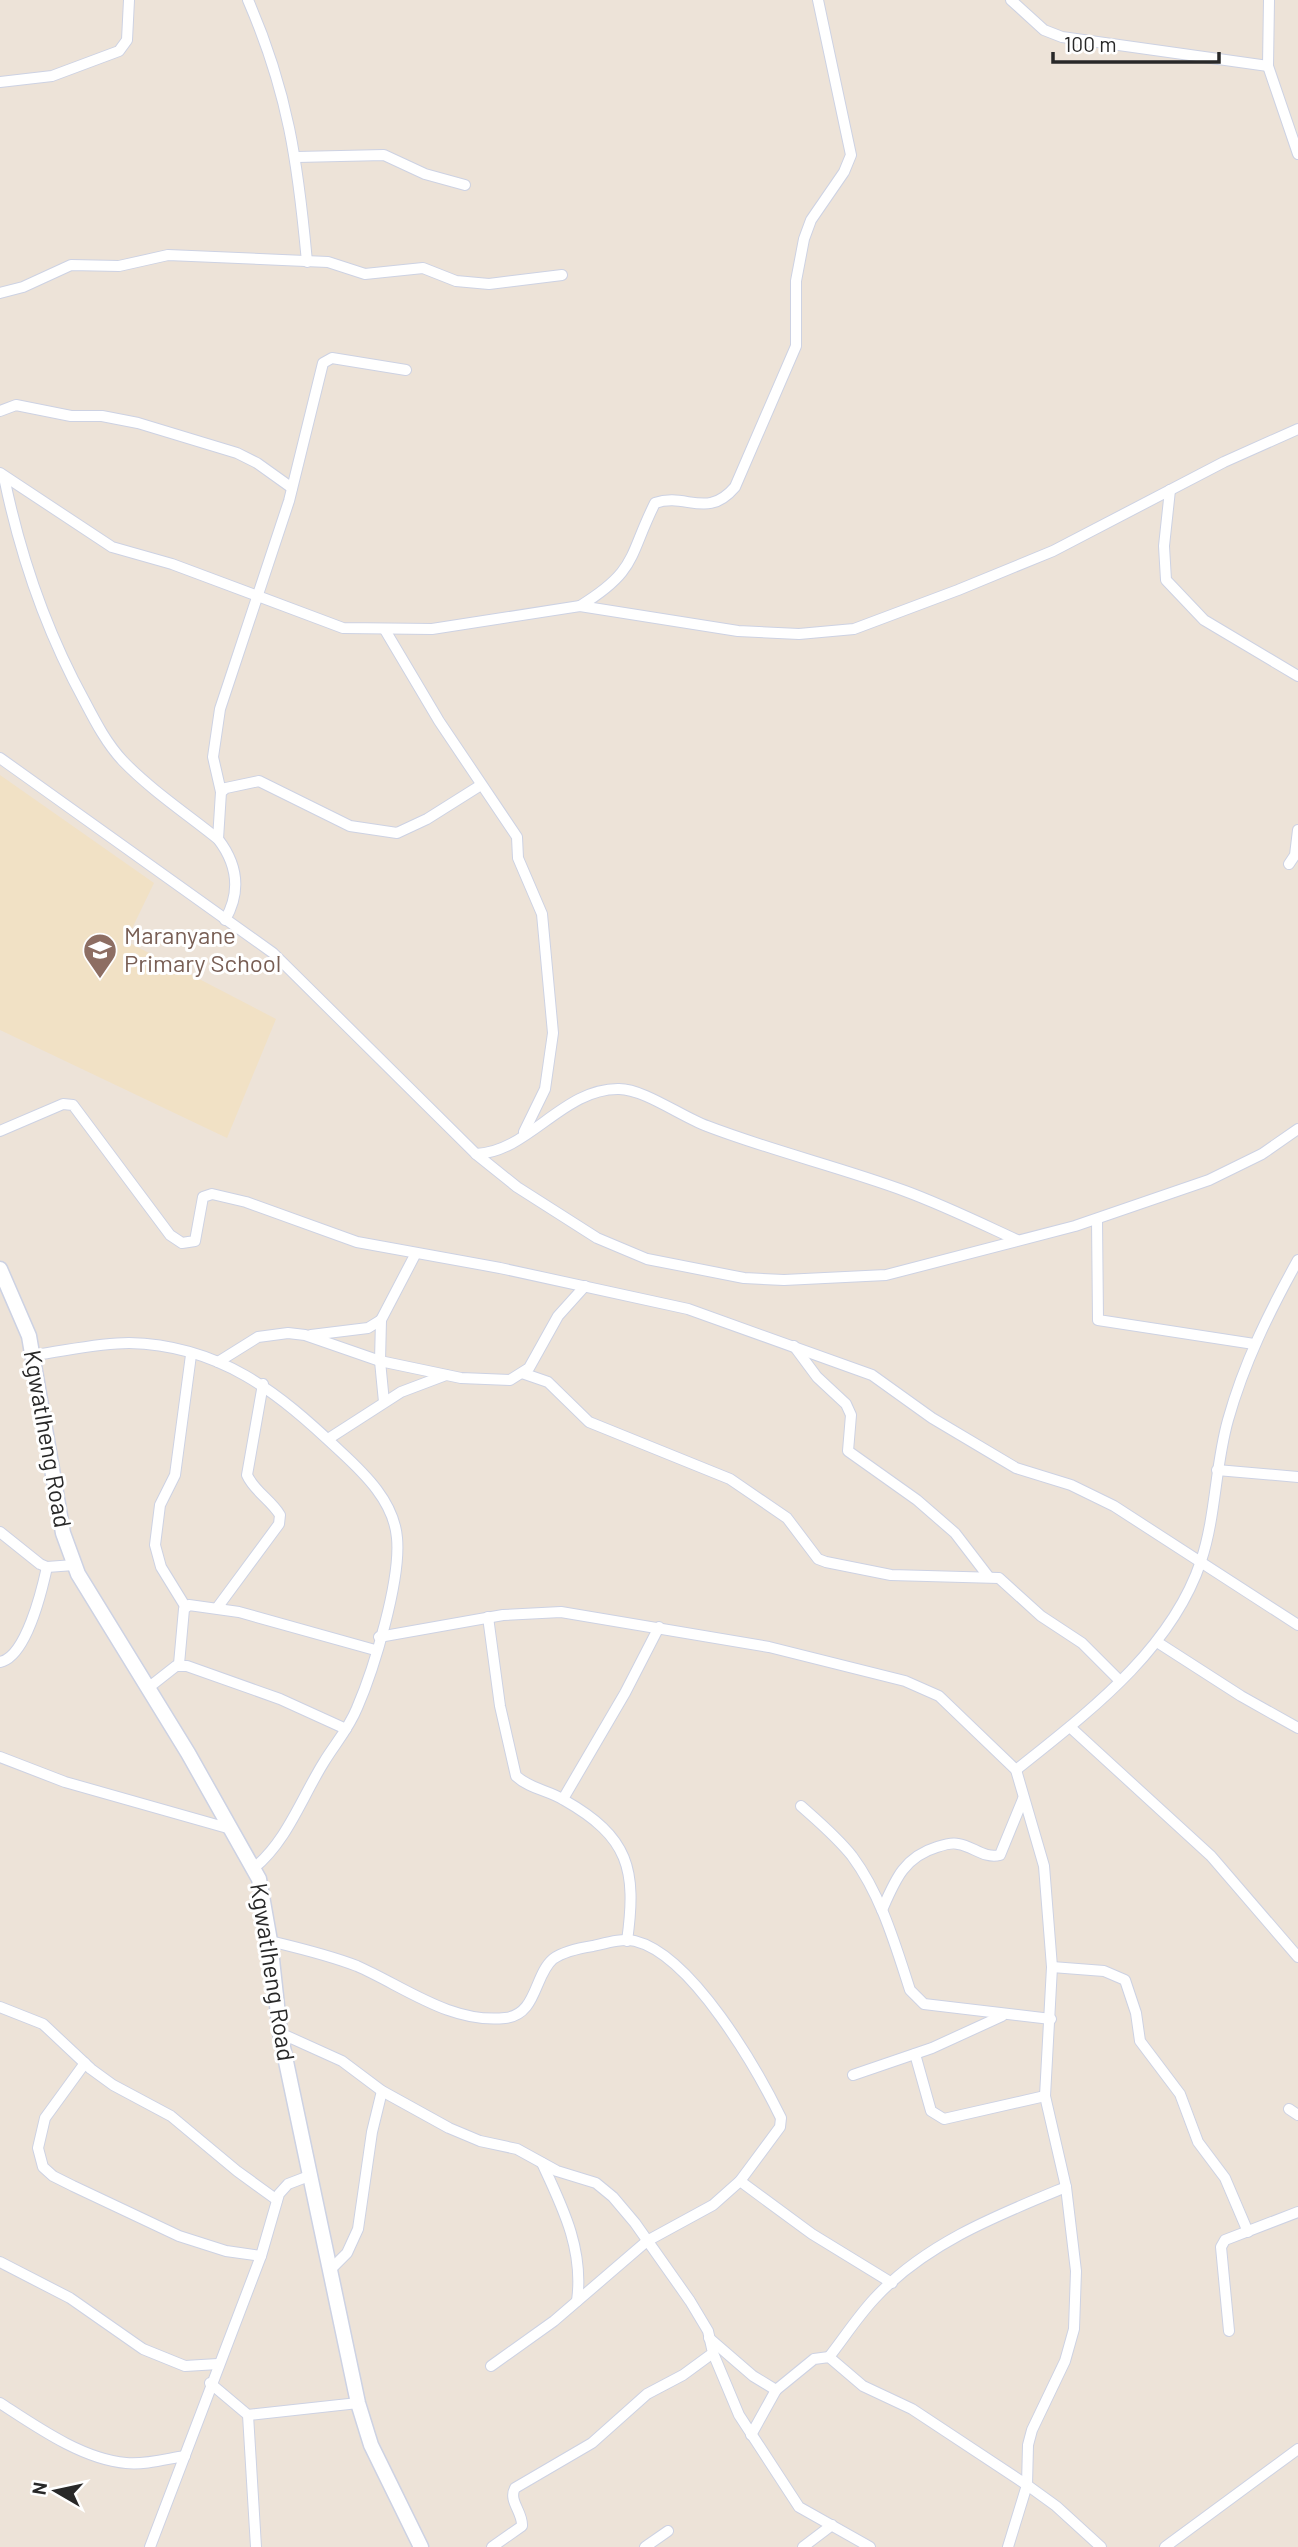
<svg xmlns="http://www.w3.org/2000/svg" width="1298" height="2547" font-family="Barlow,sans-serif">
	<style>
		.education { fill: #f1e1c5 }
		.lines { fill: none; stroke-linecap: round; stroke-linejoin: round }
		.street-casing { stroke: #cdd2e3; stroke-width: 12 }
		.secondary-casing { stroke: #cdd2e3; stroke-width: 17 }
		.street { stroke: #fff; stroke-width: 10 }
		.secondary { stroke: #fff; stroke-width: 14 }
		.labels { text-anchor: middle; stroke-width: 6; stroke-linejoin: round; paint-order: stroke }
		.education-label { font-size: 24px; fill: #785e54; stroke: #fff; text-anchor: start }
		.street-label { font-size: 24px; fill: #282828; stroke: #fff }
	</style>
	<rect width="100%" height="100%" fill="#ede3d8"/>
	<polygon class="education" points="0,775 154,883 126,941 276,1019 227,1138 0,1030"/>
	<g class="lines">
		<g class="street-casing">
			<g id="street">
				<path d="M248,0C288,92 298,163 307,262"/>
				<polyline points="1011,0 1044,30 1062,37 1268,66"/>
				<polyline points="1269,0 1268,66 1298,154"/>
				<polyline points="0,82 52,76 119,51 127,40 129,0"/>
				<polyline points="297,157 384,155 425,174 465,185"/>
				<polyline points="0,293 23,287 71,265 119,266 168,255 328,262 365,274 423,268 456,281 489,284 562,275"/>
				<polyline points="0,411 16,405 71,416 102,416 138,423 237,453 257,463 292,488"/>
				<polyline points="0,473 112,547 172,564 343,628 432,629 580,606 738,631 799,634 854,629 958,590 1053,551 1224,462 1298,429"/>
				<path d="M4,477C20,555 46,631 85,702C96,723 107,744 123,761C151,790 187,814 218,839C238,865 241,892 225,920"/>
				<polyline points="1170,490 1164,546 1166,580 1204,620 1298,676"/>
				<path d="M580,606C638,570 628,557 655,503C686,492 707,520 735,487L796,346V281L804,239L811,220L844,172L851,155L818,0"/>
				<polyline points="385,630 439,721 517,837 518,858 542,914 553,1033 545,1089 524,1132"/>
				<polyline points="0,758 273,953 476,1154 517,1187 597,1238 647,1259 744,1278 784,1280 886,1275 1075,1226 1209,1180 1262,1154 1298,1129"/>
				<polyline points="221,792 213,757 220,709 289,501 323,363 332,358 406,370"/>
				<polyline points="218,839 221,792 226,788 259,781 350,826 397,833 427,819 481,785"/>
				<polyline points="1289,864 1295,855 1298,830"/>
				<polyline points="0,1131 63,1104 73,1105 170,1235 182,1243 195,1241 203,1197 212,1194 246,1202 357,1242 500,1268 688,1309 872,1375 932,1418 1016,1468 1071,1485 1114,1506 1298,1625"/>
				<path d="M476,1154C529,1152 563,1088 619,1089C644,1089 682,1117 707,1126C772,1151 840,1167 905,1191C943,1205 980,1223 1017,1240"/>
				<polyline points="1097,1219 1098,1320 1254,1344"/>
				<polyline points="311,1335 368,1328 381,1320"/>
				<polyline points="794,1346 817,1377 846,1404 851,1415 848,1451 917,1500 955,1533 988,1576"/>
				<path d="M34,1355C65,1351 98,1343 129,1343C220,1345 278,1392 340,1451C365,1474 394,1502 397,1538C401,1580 374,1669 357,1708C349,1728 335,1744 324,1762C302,1797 287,1841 254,1868"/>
				<polyline points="218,1362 258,1337 288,1333 305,1335 380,1361 461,1378 510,1380 529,1368 558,1316 585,1286"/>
				<polyline points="522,1373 548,1382 589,1422 730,1479 787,1518 818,1559 826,1562 891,1575 999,1578 1041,1616 1082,1643 1120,1681"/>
				<polyline points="384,1402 380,1361 381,1320 416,1253"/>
				<polyline points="328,1439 401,1392 446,1375"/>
				<polyline points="1217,1470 1298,1477"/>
				<polyline points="0,1532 40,1564 47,1567 74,1565"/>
				<polyline points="185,1606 161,1567 155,1545 160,1505 175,1475 191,1355"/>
				<path d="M217,1608L279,1524L280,1515C271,1500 254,1491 247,1475L263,1384"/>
				<path d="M488,1617L500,1706L516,1776C530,1789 548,1790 564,1800C629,1837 637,1869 627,1941"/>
				<polyline points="379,1637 503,1615 561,1612 769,1647 905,1681 939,1696 1016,1770 1044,1866 1052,1967 1045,2096 1066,2187 1076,2271 1074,2329 1065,2361 1032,2430 1028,2445 1027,2485 1008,2547"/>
				<polyline points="1157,1642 1241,1696 1298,1728"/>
				<path d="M0,1662C26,1657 42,1590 47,1567"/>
				<polyline points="179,1664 184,1609 189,1605 239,1612 375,1650"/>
				<polyline points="148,1688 176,1666 187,1666 280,1699 346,1729"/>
				<polyline points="1070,1727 1211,1856 1298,1957"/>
				<polyline points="0,1757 65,1782 231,1829"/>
				<path d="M1016,1770C1087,1713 1171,1651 1201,1561C1216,1516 1215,1466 1228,1420C1244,1363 1269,1312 1298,1260"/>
				<polyline points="563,1799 625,1693 659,1627"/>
				<path d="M801,1806C819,1822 837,1837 852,1856C881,1895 895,1944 910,1990L924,2004L1051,2019"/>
				<path d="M882,1910C895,1880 904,1857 937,1847C943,1845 952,1842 958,1844C973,1846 984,1859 1000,1855L1023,1799"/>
				<path d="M270,1941C299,1948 329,1955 357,1966C403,1986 451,2024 505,2018C537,2015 534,1975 553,1959C564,1951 580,1948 593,1946C606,1943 622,1938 635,1941C692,1955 757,2069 781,2118L780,2127L740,2181L713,2205L647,2241L554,2321L491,2366"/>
				<polyline points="1052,1967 1104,1971 1125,1980 1136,2013 1140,2041 1180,2094 1198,2142 1225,2178 1248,2232"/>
				<polyline points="0,2007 43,2024 91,2069 113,2085 171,2116 237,2171 277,2200"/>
				<path d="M280,2033L342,2061L382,2091L449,2128L480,2141L517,2149L557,2171L596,2183L613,2197L635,2223L690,2301L708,2331L713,2353L683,2375L647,2394L592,2443L515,2488C508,2501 523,2512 522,2526L492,2547"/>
				<polyline points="915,2054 931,2111 944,2119 1045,2096"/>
				<polyline points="85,2063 45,2118 38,2148 43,2167 53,2176 73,2186 179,2236 226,2251 261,2256"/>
				<polyline points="853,2075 932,2048 1002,2016"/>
				<polyline points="1289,2109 1298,2115"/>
				<path d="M542,2163C563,2208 584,2250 577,2301"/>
				<polyline points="740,2181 812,2234 892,2283"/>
				<polyline points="0,2262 70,2298 143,2349 185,2366 218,2364"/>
				<polyline points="330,2270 347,2253 358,2229 372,2132 382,2091"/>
				<polyline points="1229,2331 1221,2247 1225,2240 1298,2212"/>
				<polyline points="709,2338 753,2376 776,2390 814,2359 829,2357 863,2386 912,2409 1027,2485 1056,2506 1101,2547"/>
				<polyline points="713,2353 739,2415 799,2507 870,2547"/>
				<path d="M829,2357C844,2338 858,2316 875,2298C926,2243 998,2215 1066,2187"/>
				<polyline points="210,2383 248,2415 256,2547"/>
				<path d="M0,2403C37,2427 82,2459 126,2463C145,2465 166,2459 185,2456"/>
				<polyline points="248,2415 358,2403"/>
				<polyline points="751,2435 776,2390"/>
				<polyline points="150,2547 261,2256 279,2194 288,2184 309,2176"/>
				<polyline points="645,2547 668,2531"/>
				<polyline points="803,2547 832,2525"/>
				<polyline points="1165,2547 1298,2449"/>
			</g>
		</g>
		<g class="secondary-casing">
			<polyline id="secondary" points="0,1269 29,1336 63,1533 78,1574 188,1753 259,1879 270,1941 280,2033 358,2403 371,2445 421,2547"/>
		</g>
		<use href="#street" class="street"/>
		<use href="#secondary" class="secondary"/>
	</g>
	<defs>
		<g id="school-pin" transform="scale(1.75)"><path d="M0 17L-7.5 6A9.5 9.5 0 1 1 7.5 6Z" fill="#8d6e63" stroke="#fff"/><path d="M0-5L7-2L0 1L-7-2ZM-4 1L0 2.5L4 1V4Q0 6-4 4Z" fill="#fff"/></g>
	</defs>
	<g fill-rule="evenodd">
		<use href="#school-pin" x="100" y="950"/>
	</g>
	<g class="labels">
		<g class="education-label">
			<text x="124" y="944">Maranyane<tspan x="124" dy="28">Primary School</tspan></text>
		</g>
		<g class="street-label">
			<text transform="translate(47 1439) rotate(80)" y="8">Kgwatlheng Road</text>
			<text transform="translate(272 1972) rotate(81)" y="8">Kgwatlheng Road</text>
		</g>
	</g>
	<g transform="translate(56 2491) rotate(279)" stroke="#ffffff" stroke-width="5" paint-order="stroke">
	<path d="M0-5L12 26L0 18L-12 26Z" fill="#282828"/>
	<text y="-10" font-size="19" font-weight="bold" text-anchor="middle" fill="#282828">N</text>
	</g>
	<path d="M1053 52v10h166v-10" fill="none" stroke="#282828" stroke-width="3.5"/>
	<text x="1064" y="52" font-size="21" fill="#282828" stroke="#ffffff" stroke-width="5" paint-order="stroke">100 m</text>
</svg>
